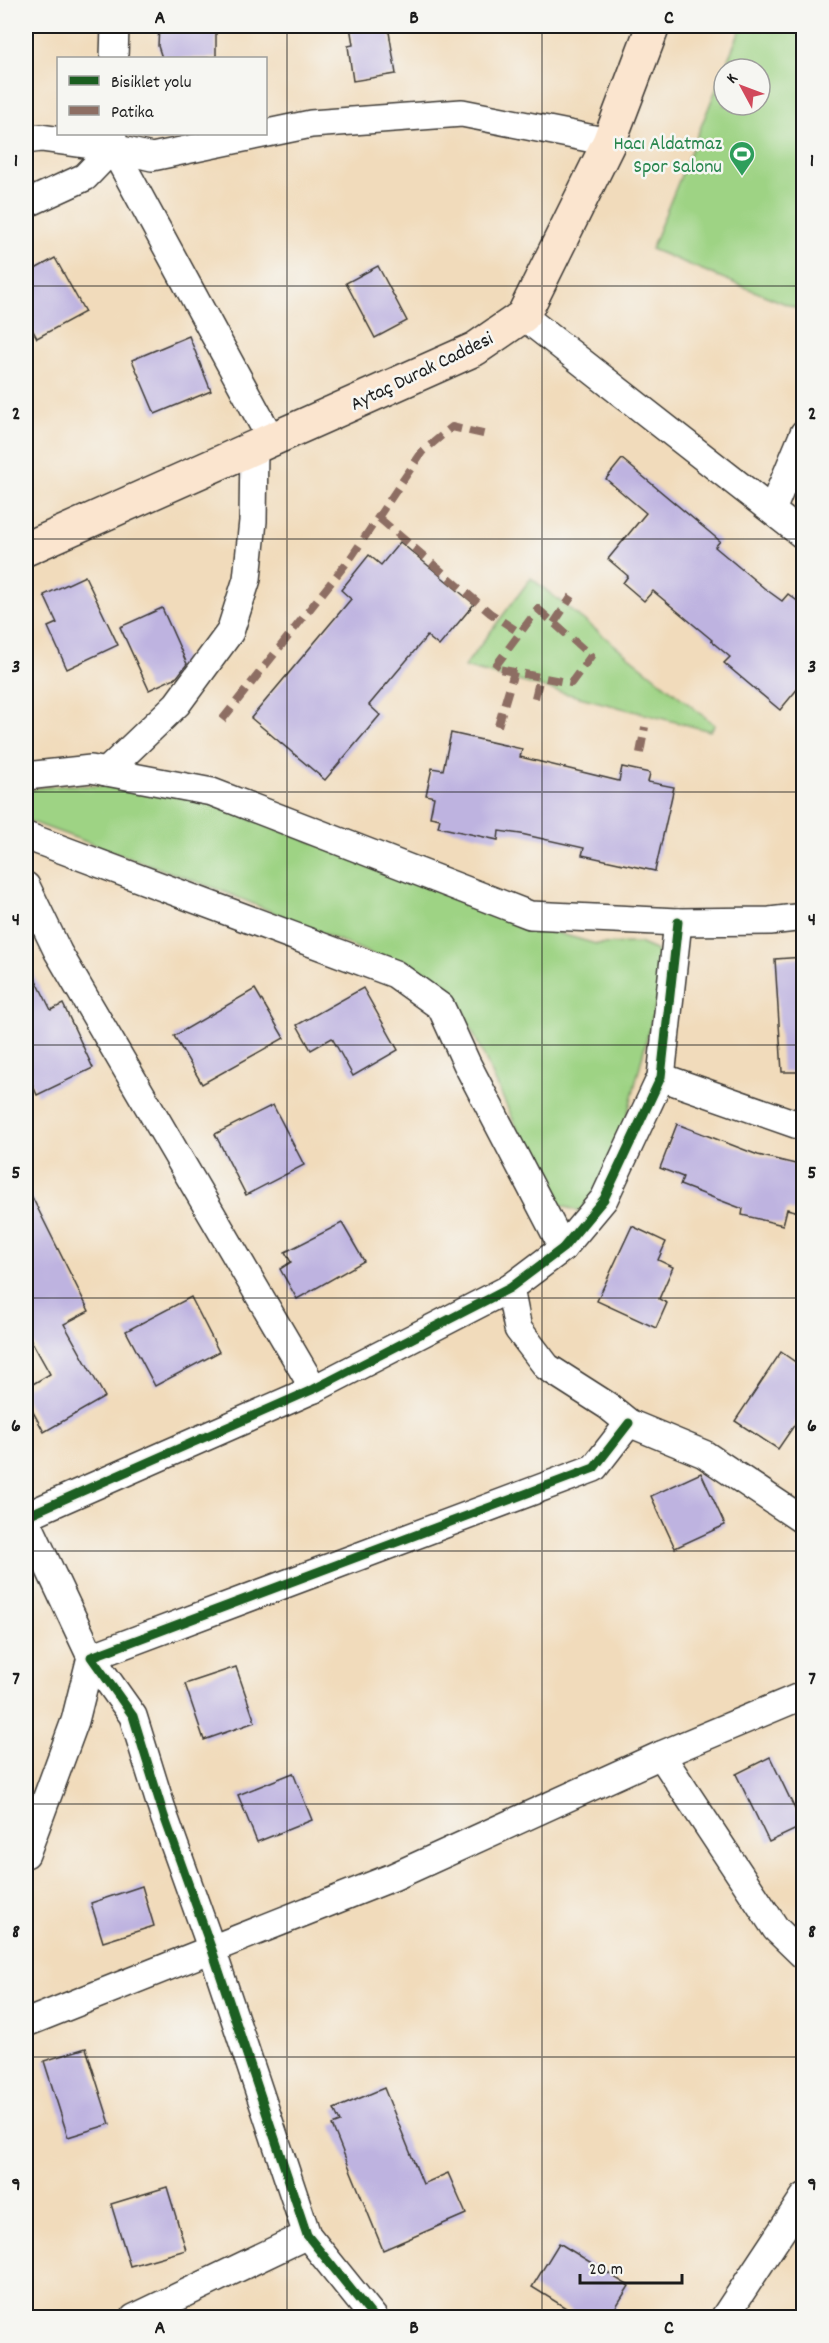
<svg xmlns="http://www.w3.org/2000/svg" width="829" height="2343" font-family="Dekko,sans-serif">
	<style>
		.green { fill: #9ed384; stroke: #5d7850; stroke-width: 1.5 }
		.building { fill: #beb3e0 }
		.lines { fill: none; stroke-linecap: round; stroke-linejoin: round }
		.street-casing { stroke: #3c3934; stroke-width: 30 }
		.secondary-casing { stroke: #3c3934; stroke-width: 36 }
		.street { stroke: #fff; stroke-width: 27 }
		.secondary { stroke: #fbe5cf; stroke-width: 33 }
		.quiet { stroke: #8d6e63; stroke-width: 8; stroke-dasharray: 15 8; stroke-linecap: butt }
		.cycleway-casing { stroke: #f6f6f2; stroke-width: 13 }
		.cycleway { stroke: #1b5e20; stroke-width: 9 }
		.grid { fill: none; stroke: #1c1c1c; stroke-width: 1.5; stroke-opacity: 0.55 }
		.labels { text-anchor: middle; stroke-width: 5; stroke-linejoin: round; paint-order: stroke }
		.leisure-label { font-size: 20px; fill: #27864d; stroke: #f6f6f2; text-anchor: end }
		.street-label { font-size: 20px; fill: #1c1c1c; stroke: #f6f6f2 }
		.neatline { fill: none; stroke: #1c1c1c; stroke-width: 2 }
		.grid-label { font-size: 20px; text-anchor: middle; font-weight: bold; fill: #1c1c1c }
	</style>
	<rect width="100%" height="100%" fill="#f6f6f2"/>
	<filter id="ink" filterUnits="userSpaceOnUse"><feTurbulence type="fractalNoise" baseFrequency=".0167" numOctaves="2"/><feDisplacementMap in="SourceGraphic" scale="12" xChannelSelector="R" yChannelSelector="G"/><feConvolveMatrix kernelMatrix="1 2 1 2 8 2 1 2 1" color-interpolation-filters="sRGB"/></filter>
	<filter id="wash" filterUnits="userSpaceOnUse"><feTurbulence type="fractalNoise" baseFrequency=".008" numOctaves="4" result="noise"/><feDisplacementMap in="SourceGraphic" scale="24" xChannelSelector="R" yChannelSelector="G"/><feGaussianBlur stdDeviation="1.35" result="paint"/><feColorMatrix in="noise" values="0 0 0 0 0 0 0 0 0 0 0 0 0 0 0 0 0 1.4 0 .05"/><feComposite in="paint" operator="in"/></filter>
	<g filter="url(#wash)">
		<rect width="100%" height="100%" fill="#f1dbbb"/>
		<g class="green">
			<polygon points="742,26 803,26 803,311 651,249 724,70 724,105 760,105 760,69 724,69"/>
			<polygon points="531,578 715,725 710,731 464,667"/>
			<path d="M68,785L118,787L200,799L529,925L596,944L639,943L655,950L665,958L663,976L624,1128L590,1201L581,1211C559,1208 554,1199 542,1183L459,1002L437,982L230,894L26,820V792L37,788Z"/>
		</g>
		<g id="blocks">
			<g class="building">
				<polygon points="159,26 216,26 216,58 162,58 158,46"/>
				<polygon points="350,26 388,26 396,74 353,81 348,46 353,45"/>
				<polygon points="55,258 85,312 37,338 26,318 26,274"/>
				<polygon points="378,266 407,321 375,338 346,283"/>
				<polygon points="189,336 211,391 155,414 132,360"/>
				<polygon points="622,459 720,541 715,547 764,588 782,601 788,594 804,606 804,681 780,710 724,663 730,657 711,641 712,640 653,591 644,601 623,583 628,576 608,559 646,513 606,479"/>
				<polygon points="400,542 474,604 439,646 427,636 369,705 380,715 325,780 251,718 351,599 341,590 369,555 381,565"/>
				<polygon points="85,576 118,645 67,669 48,627 57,623 44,595"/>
				<polygon points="162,608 187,664 177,677 149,690 120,627"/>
				<polygon points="451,733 522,749 520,757 619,781 622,767 650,773 648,782 674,787 655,871 582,855 584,848 521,834 499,831 498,840 438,827 440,819 430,817 434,797 426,795 432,768 443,770"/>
				<polygon points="804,957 804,1072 782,1072 775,959"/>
				<polygon points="26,960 51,1010 63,1004 93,1068 37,1095 26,1070"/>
				<polygon points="363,988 398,1050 353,1076 332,1038 311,1050 297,1025"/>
				<polygon points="255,989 284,1038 202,1084 174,1036"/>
				<polygon points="273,1105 304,1165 246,1195 215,1134"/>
				<polygon points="677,1124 758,1155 804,1166 804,1195 799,1212 787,1209 783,1225 742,1215 743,1209 680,1185 683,1177 660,1168"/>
				<polygon points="26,1185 89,1311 64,1324 105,1397 44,1432 26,1399 26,1388 50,1374 26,1331"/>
				<polygon points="342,1223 364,1261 297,1299 280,1269 291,1262 285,1252"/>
				<polygon points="632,1226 666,1242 658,1260 673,1267 659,1299 667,1303 656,1328 597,1301"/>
				<polygon points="191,1297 219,1352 155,1386 126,1331"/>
				<polygon points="781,1352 804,1368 804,1411 778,1449 735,1421"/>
				<polygon points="701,1473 725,1525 675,1548 651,1496"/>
				<polygon points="236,1667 255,1722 204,1740 185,1684"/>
				<polygon points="770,1757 803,1826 769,1842 736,1774"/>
				<polygon points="293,1773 312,1820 257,1842 238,1795"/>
				<polygon points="142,1886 154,1926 103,1942 91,1903"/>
				<polygon points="86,2048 110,2124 68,2137 44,2061"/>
				<polygon points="384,2088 423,2184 448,2173 466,2214 383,2250 332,2125 340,2122 334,2109"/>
				<polygon points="167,2187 186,2250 130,2266 111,2204"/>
				<polygon points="559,2243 629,2286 609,2318 582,2318 532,2287"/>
			</g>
		</g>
	</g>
	<g filter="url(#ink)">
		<use href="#blocks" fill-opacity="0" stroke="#3c3934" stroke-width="1.5"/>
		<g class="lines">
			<g class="street-casing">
				<g id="street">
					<polyline points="114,58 115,26"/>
					<polyline points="113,138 113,148 271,439"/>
					<polyline points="26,140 41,138 113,148 152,157 311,124 462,113 609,142"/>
					<polyline points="26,204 85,177 113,148"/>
					<polyline points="523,316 804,536"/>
					<polyline points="772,510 804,433"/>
					<polyline points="106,772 177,704 230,632 247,579 253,521 254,447"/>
					<polyline points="26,776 91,769 212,792 530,915 678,922 770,921 804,917"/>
					<polyline points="26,836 395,974 441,1007 467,1064 563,1248"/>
					<polyline points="26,886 58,952 314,1389"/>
					<polyline points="661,1077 804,1127"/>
					<polyline points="510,1288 518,1329 547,1367 608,1406 629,1423 704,1454 804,1521"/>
					<polyline points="26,1516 314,1389 510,1288 563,1248 604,1199 661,1077 678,922"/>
					<polyline points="26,1519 91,1657 75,1721 26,1854"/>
					<polyline points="661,1755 776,1929 804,1956"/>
					<polyline points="26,2023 393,1877 661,1755 804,1695"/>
					<polyline points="134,2318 307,2235"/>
					<polyline points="374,2318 307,2235 212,1950 164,1816 133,1716 91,1657 594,1468 629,1423"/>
					<polyline points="724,2318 804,2197"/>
				</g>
			</g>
			<g class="secondary-casing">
				<polyline id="secondary" points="26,549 475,349 523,316 609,142 653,26"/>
			</g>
			<use href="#street" class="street"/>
			<use href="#secondary" class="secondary"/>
			<g class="quiet">
				<polyline points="379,518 490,613 520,633"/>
				<polygon points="538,609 591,656 571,683 494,668"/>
				<polyline points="554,623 572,596"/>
				<polyline points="535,698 540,677"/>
				<polyline points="222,720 352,556 422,452 452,427 487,435"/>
				<polyline points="498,726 514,672"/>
				<polyline points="640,753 645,727"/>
			</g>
			<g class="cycleway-casing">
				<g id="cycleway">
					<polyline points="26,1516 314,1389 510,1288 563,1248 604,1199 661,1077 678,922"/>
					<polyline points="374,2318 307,2235 212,1950 164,1816 133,1716 91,1657 594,1468 629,1423"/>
				</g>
			</g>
			<use href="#cycleway" class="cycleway"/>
		</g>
	</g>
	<path class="grid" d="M287,26V2318M542,26V2318M26,286H804M26,539H804M26,792H804M26,1045H804M26,1298H804M26,1551H804M26,1804H804M26,2057H804"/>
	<defs>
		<g id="stadium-pin" transform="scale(1.35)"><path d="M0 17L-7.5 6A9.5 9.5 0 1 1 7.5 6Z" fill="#2e9e5b" stroke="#f6f6f2"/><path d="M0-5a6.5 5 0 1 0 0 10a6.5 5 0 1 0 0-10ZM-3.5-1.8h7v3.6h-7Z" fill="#fff"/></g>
	</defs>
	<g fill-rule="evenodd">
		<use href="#stadium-pin" x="742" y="154"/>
	</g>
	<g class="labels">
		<g class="leisure-label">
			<text x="722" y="149">Hacı Aldatmaz<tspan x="722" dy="23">Spor Salonu</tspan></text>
		</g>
		<g class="street-label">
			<text transform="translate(421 370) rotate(-26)" y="7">Aytaç Durak Caddesi</text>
		</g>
	</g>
	<rect width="829" height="2343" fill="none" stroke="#f6f6f2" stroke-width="66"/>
	<rect x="57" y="57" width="210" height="78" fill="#f6f6f2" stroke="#9f9f9c" stroke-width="1.5"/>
	<rect x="69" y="76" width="30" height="9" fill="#1b5e20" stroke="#9f9f9c" stroke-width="1.5"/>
	<text x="111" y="87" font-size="18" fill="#1c1c1c">Bisiklet yolu</text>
	<rect x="69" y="106" width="30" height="9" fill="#8d6e63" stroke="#9f9f9c" stroke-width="1.5"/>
	<text x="111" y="117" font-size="18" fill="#1c1c1c">Patika</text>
	<g transform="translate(742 87) rotate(311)"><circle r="28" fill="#f6f6f2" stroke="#9f9f9c" stroke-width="1.5"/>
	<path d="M0-4.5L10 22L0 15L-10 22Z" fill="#d1495b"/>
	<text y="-9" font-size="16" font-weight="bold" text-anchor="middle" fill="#1c1c1c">K</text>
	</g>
	<path d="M580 2274v9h102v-9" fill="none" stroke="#1c1c1c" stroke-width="3"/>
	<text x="589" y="2274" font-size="18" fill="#1c1c1c" stroke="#f6f6f2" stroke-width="4.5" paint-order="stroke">20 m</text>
	<rect x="33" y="33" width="763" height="2277" class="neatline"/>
	<g class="grid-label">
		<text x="160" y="23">A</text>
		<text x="414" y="23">B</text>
		<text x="669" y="23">C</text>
		<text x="16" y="166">1</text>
		<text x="812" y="166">1</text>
		<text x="16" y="419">2</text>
		<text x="812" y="419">2</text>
		<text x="16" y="672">3</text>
		<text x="812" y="672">3</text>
		<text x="16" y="925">4</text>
		<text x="812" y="925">4</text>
		<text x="16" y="1178">5</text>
		<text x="812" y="1178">5</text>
		<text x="16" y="1431">6</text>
		<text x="812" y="1431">6</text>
		<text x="16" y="1684">7</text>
		<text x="812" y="1684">7</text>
		<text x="16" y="1937">8</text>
		<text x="812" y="1937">8</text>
		<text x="16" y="2190">9</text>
		<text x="812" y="2190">9</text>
		<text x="160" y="2333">A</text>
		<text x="414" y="2333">B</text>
		<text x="669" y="2333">C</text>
	</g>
</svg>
